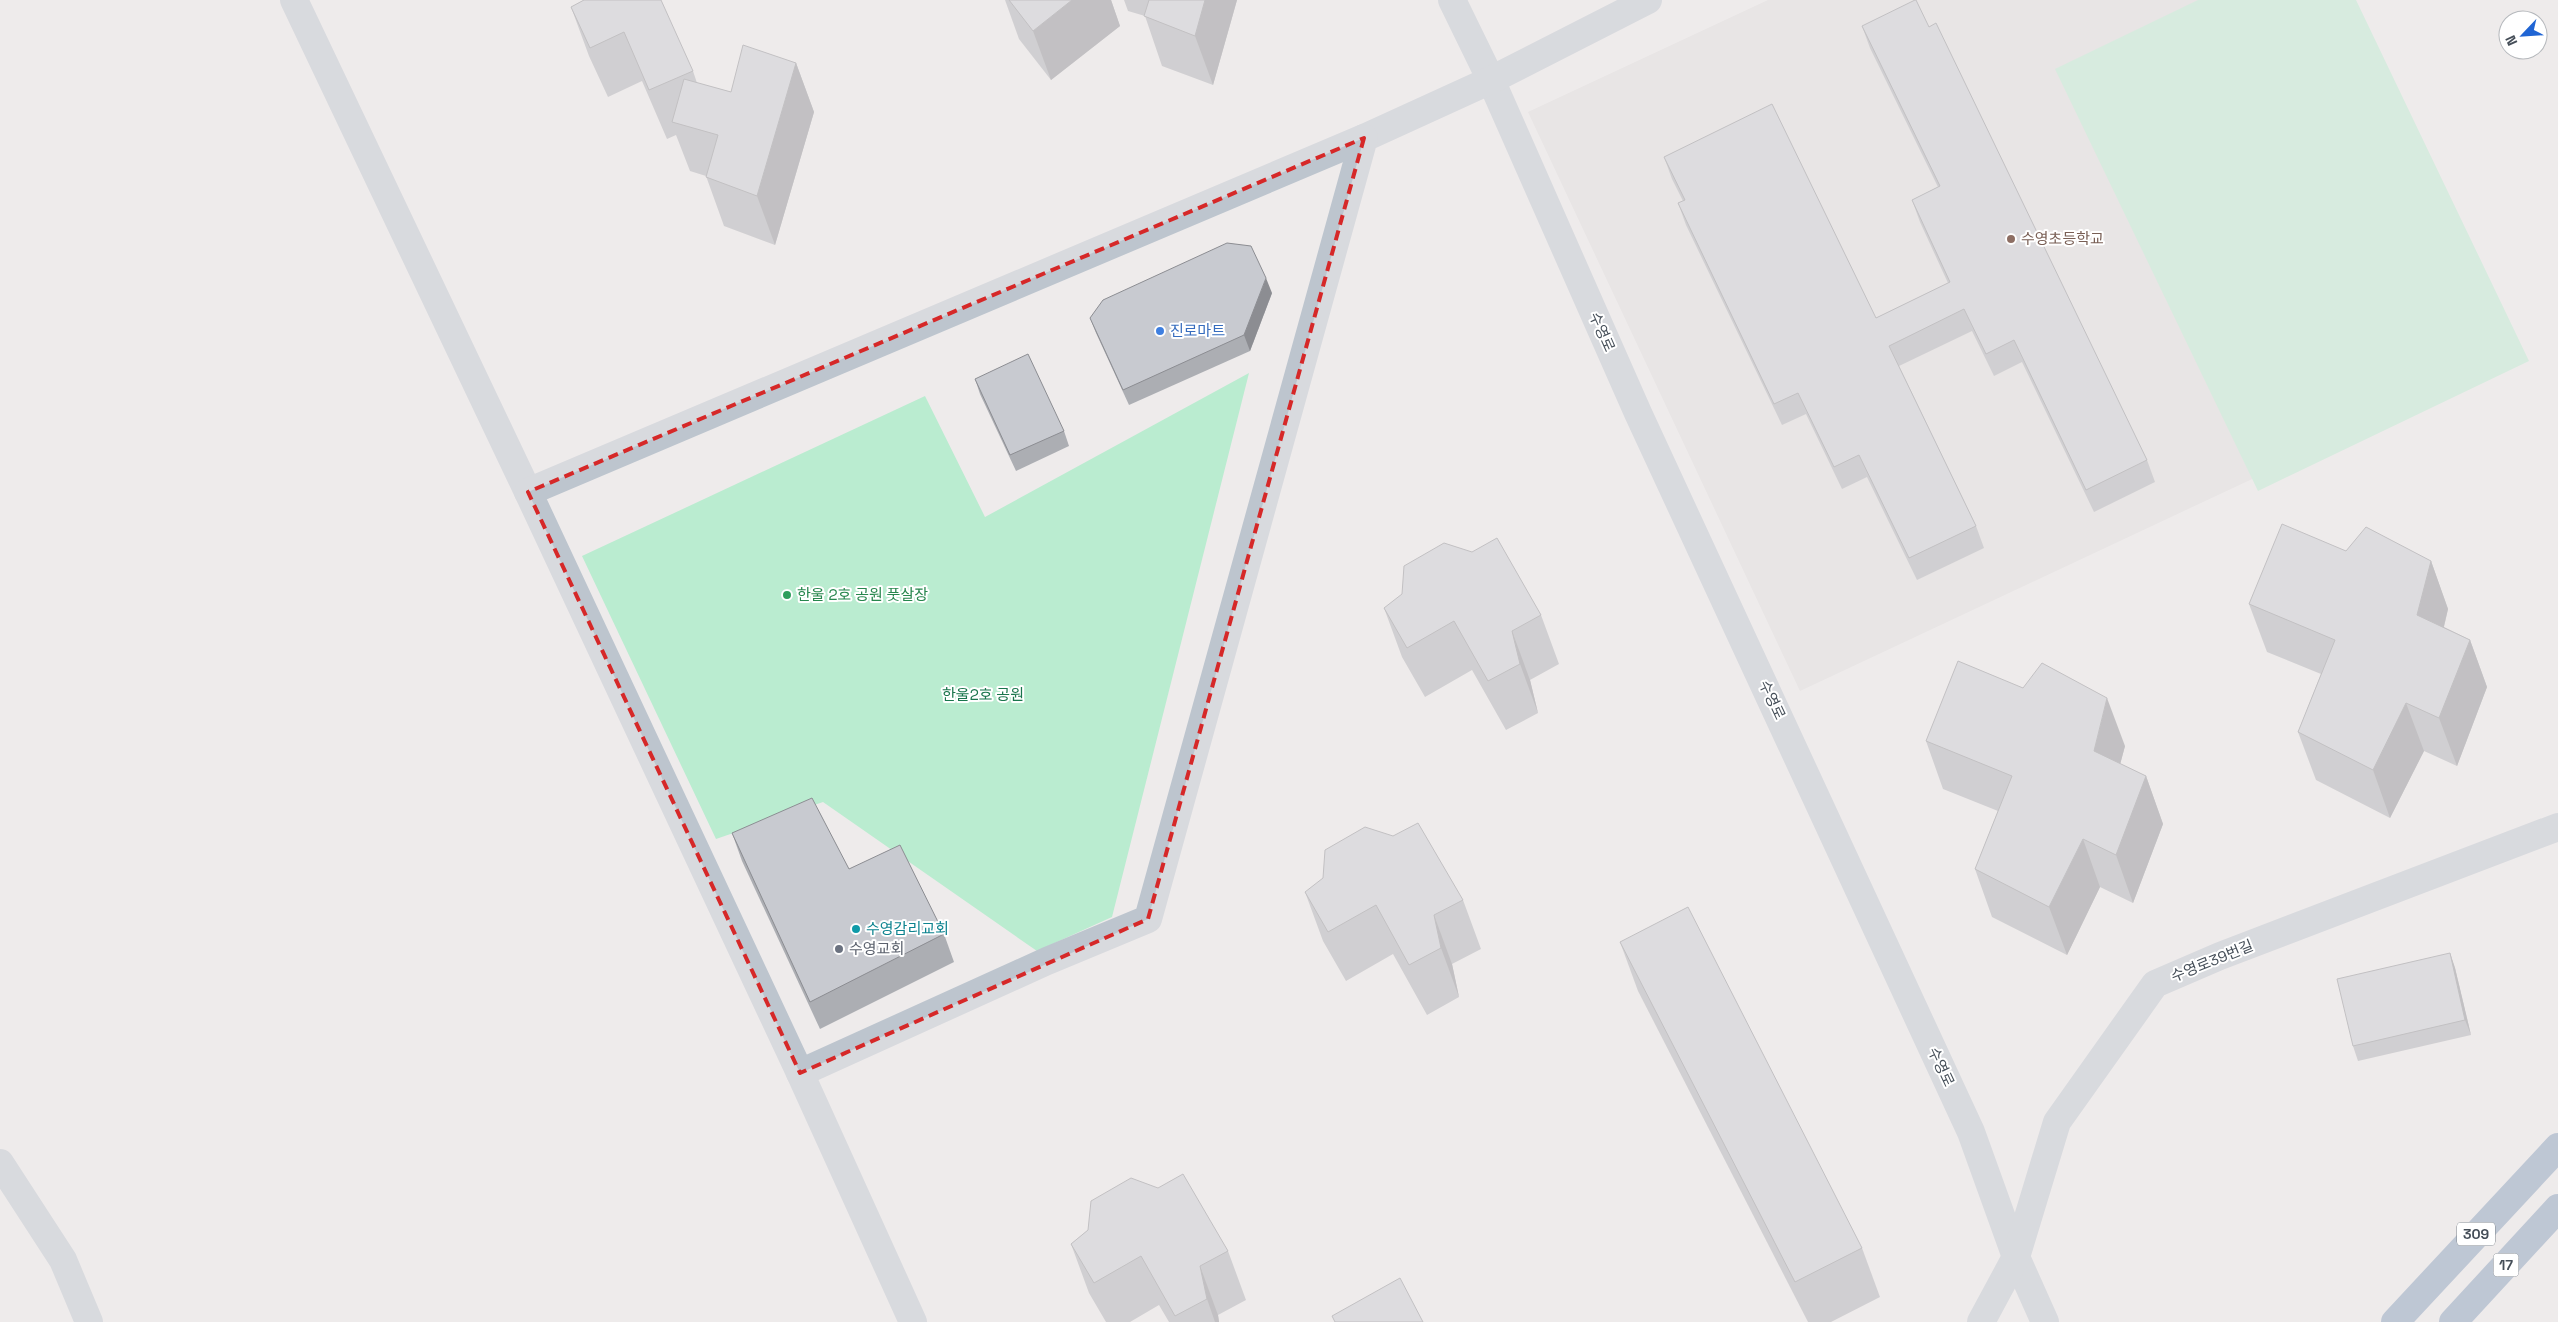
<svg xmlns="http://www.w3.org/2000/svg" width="2558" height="1322" font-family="'Space Grotesk','Noto Sans KR',sans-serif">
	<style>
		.education { fill: #dfdddd }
		.green { fill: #baecd0 }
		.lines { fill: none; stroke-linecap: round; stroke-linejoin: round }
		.minor { stroke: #bdc5ce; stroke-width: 28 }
		.highway { stroke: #849bb9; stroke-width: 28 }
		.wall { fill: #acaeb3 }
		.shaded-wall { fill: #8c8d92 }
		.building { fill: #c8cad0; stroke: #8c8d92 }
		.marked { fill: none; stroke: #d62828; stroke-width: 4; stroke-dasharray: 10 6; stroke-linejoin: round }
		.education-dot { fill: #8d6e63; stroke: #fff; stroke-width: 2 }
		.shop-dot { fill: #3f7fe0; stroke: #fff; stroke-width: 2 }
		.leisure-dot { fill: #2e9e5b; stroke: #fff; stroke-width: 2 }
		.culture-dot { fill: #0f9aa8; stroke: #fff; stroke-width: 2 }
		.worship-dot { fill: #6b7280; stroke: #fff; stroke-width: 2 }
		.labels { text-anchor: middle; stroke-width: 4; stroke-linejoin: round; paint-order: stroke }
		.shield { fill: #fff; stroke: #7d838a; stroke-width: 1 }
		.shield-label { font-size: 14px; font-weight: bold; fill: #454e58 }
		.education-label { font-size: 15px; fill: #785e54; stroke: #fff; text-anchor: start }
		.shop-label { font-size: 15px; fill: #366cbe; stroke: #fff; text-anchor: start }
		.street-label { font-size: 15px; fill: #454e58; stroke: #fff }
		.leisure-label { font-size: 15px; fill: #27864d; stroke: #fff; text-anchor: start }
		.park-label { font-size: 15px; fill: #1a754c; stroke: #fff }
		.culture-label { font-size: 15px; fill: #0d838f; stroke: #fff; text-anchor: start }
		.worship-label { font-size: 15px; fill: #5b616d; stroke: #fff; text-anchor: start }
	</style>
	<rect width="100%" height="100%" fill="#eeebeb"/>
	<polygon class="education" points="1768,0 2322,0 2493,366 1800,691 1528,112"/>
	<g class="green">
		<polygon points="2198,0 2356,0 2529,361 2258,491 2055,69"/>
		<polygon points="1249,373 1112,917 1037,951 823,802 716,839 582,556 925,396 985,517"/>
	</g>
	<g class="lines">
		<g class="minor">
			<polyline points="294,0 528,492"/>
			<polyline points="1452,0 1491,80 1638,413 1971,1132 2016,1257 2045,1322"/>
			<polyline points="800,1073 1047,961 1148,919 1364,138 1491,80 1648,0"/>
			<polyline points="0,1163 63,1260 89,1322"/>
			<polyline points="913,1322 800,1073 528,492 1364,138"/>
			<polyline points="1981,1322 2016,1257 2057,1122 2155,984 2220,956 2558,827"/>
		</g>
		<g class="highway">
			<polyline points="2395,1322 2558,1147"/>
			<polyline points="2453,1322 2558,1208"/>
		</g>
	</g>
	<g class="wall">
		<polygon points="584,0 693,71 697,83 731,92 796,63 814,112 775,245 724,226 706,176 690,171 676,135 667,139 642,81 608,97 589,56 571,7"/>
		<polygon points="1005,0 1111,0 1120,26 1051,80 1019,39"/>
		<polygon points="1124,0 1237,0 1213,85 1162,66 1145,16 1128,11"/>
		<polygon points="1862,26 1929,27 2147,460 2155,482 2094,512 2022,362 1994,376 1972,331 1899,366 1976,526 1984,548 1917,580 1867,477 1842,489 1806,414 1782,425 1686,225 1678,203 1683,201 1672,179 1664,157 1876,318 1948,283 1920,222 1912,200 1938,187 1870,48"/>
		<polygon points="1272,293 1250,351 1129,405 1096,333 1090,318"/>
		<polygon points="975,379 1064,431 1069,446 1016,471 980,394"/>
		<polygon points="2346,551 2431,561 2448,609 2444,627 2470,640 2487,687 2457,766 2424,751 2390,818 2316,780 2298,732 2321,674 2267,652 2249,604"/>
		<polygon points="1472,552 1541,615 1559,664 1530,680 1538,713 1506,730 1472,670 1425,697 1402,657 1384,608"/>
		<polygon points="1926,741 2125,746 2120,764 2146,776 2163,824 2133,903 2100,887 2067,955 1992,917 1975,869 1998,811 1943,789"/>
		<polygon points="732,833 849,869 944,934 954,962 820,1029 742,861"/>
		<polygon points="1305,892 1463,900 1481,949 1452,964 1459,997 1427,1015 1393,954 1346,981 1323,941"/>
		<polygon points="1620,942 1862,1248 1880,1297 1831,1322 1808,1322 1638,991"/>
		<polygon points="2450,953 2455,968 2471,1035 2358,1061 2353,1046"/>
		<polygon points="1088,1230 1228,1251 1246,1300 1218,1315 1219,1322 1169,1322 1159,1305 1130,1322 1106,1322 1089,1293 1071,1244"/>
	</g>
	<g class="shaded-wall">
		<polygon points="1072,0 1111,0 1120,26 1051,80 1033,31"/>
		<polygon points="1205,0 1237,0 1213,85 1195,36"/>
		<polygon points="796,63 814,112 775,245 757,196"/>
		<polygon points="1266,278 1272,293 1250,351 1244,335"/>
		<polygon points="2431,561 2448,609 2435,663 2417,615"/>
		<polygon points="1512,631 1530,680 1538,713 1520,664"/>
		<polygon points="2470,640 2487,687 2457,766 2439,718"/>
		<polygon points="2107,698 2125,746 2111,799 2094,751"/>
		<polygon points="2406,703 2424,751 2390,818 2373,770"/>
		<polygon points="2146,776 2163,824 2133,903 2116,855"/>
		<polygon points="2083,839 2100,887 2067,955 2049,907"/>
		<polygon points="1434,915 1452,964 1459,997 1441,948"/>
		<polygon points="2450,953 2455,968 2471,1035 2465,1020"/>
		<polygon points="1200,1266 1218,1315 1219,1322 1215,1322 1207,1299"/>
	</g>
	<g class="building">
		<polygon points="584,0 661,0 693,71 649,90 624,32 590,48 571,7"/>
		<polygon points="1009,0 1072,0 1033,31"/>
		<polygon points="1149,0 1205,0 1195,36 1144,16"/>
		<polygon points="1915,0 1916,0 1929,27 1936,23 2147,460 2086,490 2014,340 1986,354 1964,309 1889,346 1976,526 1909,558 1859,455 1834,467 1798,393 1774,404 1678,203 1685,200 1664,157 1772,104 1876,318 1950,282 1912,200 1940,186 1862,26"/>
		<polygon points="743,45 796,63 757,196 706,177 718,135 672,122 684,79 731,92"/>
		<polygon points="1227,243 1251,246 1266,278 1244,335 1123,390 1090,318 1103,300"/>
		<polygon points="1028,354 1064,431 1010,455 975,379"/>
		<polygon points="2282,524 2346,551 2366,527 2431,561 2417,615 2470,640 2439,718 2406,703 2373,770 2298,732 2335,640 2249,604"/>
		<polygon points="1497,538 1541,615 1512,631 1520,664 1488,681 1454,621 1407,648 1384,608 1402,594 1404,566 1444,543 1472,552"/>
		<polygon points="1958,661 2023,688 2042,663 2107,698 2094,751 2146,776 2116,855 2083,839 2049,907 1975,869 2012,776 1926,741"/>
		<polygon points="812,798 849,869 900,845 944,934 810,1002 732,833"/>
		<polygon points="1418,823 1463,900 1434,915 1441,948 1409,965 1376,905 1328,932 1305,892 1323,878 1325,850 1365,827 1393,836"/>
		<polygon points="1688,907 1862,1248 1795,1282 1620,942"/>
		<polygon points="2450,953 2465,1020 2353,1046 2337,979"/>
		<polygon points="1183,1174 1228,1251 1200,1266 1207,1299 1175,1316 1141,1256 1094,1283 1071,1244 1088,1230 1091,1201 1131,1178 1158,1188"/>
		<polygon points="1400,1278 1423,1322 1335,1322 1332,1316"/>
	</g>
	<path d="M0 0H2558V1322H0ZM1364,138L1148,919L800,1073L528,492Z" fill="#eeebeb" fill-opacity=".55" fill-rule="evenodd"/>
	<path class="marked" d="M1364,138L1148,919L800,1073L528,492Z"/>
	<circle class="education-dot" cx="2011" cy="239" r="5"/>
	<circle class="shop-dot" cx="1160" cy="331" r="5"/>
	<circle class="leisure-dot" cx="787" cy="595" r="5"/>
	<circle class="culture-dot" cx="856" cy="929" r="5"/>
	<circle class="worship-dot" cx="839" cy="949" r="5"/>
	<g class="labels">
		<g class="shield">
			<rect x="2457" y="1222.5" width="38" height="23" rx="4"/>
			<rect x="2493.5" y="1253.5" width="25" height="23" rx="4"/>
		</g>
		<g class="shield-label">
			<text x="2476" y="1239">309</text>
			<text x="2506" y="1270">17</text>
		</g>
		<g class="education-label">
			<text x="2021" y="244">수영초등학교</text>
		</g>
		<g class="shop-label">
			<text x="1170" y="336">진로마트</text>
		</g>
		<g class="street-label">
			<text transform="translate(1602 332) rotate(66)" y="5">수영로</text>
			<text transform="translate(1772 700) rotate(65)" y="5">수영로</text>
			<text transform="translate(2212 961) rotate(-22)" y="5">수영로39번길</text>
			<text transform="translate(1941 1067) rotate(65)" y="5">수영로</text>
		</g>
		<g class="leisure-label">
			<text x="797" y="600">한울 2호 공원 풋살장</text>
		</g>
		<g class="park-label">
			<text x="983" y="700">한울2호 공원</text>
		</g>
		<g class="culture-label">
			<text x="866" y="934">수영감리교회</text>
		</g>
		<g class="worship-label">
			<text x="849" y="954">수영교회</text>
		</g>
	</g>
	<g transform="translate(2523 35) rotate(245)"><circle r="24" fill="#ffffff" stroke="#b5b8bc"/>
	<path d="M0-4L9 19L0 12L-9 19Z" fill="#2065d4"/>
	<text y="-8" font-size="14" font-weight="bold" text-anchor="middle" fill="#454e58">N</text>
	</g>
</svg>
